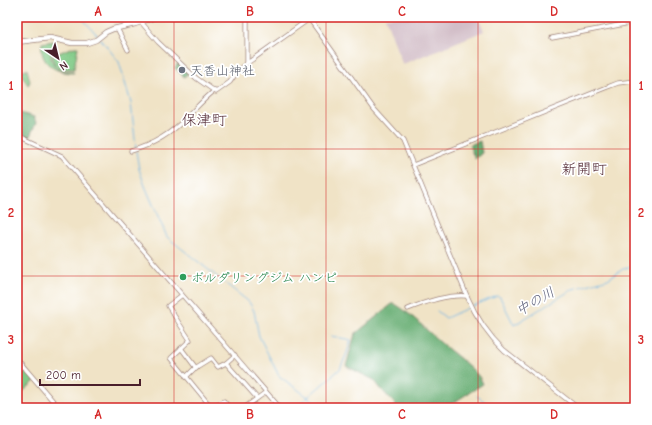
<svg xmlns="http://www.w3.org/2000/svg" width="652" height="425" font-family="'Comic Neue','Klee One',sans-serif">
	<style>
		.industrial { fill: #d2bdc7 }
		.green { fill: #82cb88; stroke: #66755a }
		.forest { fill: #69af74; stroke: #5a6750 }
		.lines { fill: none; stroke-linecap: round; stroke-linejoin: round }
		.stream { stroke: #6bb3e3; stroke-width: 1 }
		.minor-casing { stroke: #9d8178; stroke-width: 5 }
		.major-casing { stroke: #9d8178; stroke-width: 6 }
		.minor { stroke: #fff; stroke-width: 3.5 }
		.major { stroke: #fff; stroke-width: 4.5 }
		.grid { fill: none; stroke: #d62828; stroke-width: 1; stroke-opacity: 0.55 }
		.worship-dot { fill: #6b7280; stroke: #fff; stroke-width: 1.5 }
		.leisure-dot { fill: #2e9e5b; stroke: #fff; stroke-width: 1.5 }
		.labels { text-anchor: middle; stroke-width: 3.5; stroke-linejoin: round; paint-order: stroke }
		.worship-label { font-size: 13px; fill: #5b616d; stroke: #fff; text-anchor: start }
		.leisure-label { font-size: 13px; fill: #27864d; stroke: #fff; text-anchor: start }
		.water-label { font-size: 14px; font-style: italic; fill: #575a75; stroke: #fff }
		.quarter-label { font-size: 15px; fill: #4a1f2b; stroke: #fff }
		.neatline { fill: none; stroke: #d62828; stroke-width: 1.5 }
		.grid-label { font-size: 13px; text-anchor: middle; font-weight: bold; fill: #d62828 }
	</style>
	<rect width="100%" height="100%" fill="#fff"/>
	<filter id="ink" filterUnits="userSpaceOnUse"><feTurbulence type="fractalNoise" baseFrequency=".025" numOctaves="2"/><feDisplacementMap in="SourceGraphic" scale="8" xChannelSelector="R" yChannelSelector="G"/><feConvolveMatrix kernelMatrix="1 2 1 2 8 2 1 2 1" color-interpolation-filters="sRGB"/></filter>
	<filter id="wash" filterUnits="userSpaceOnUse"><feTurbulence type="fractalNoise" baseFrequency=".012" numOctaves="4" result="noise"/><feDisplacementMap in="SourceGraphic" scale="16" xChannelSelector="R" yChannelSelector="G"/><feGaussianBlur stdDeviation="0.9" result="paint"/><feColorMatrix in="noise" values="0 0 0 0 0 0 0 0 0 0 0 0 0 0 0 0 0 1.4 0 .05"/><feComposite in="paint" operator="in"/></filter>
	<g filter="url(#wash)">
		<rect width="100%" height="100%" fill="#f0e3c6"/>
		<polygon class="industrial" points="385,17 478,17 484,31 403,64 402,63"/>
		<g class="green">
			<path d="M54,41C51,57 47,58 60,71H73L74,73C56,73 39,64 42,43Z"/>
			<path d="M74,47H78L74,69H60C55,65 52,62 53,55Z"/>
			<polygon points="27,69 30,82 28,85 19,71"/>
			<polygon points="23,367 35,381 20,394 17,391 17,372"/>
		</g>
		<g class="forest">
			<polygon points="178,63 189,73 184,77 175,68"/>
			<polygon points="17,112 34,117 36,123 29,138 17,134"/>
			<polygon points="480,141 482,153 475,159 469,145"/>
			<path d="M392,304H395C412,314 425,329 440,342C451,352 479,371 483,384L445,408H396L394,403L381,389L374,380L346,366L355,334Z"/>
		</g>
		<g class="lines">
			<g class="stream">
				<polyline points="81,17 98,36"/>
				<polyline points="100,38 119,62 131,103 136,148"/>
				<polyline points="136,151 139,169 145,186 167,237 249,302 254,311 259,336 279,376 319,405 321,408"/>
				<polyline points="473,306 497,296 500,297 514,325 573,289 608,279 623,269 635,265"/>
				<polyline points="437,311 446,318 470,307"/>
				<polyline points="477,396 493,408"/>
				<polyline points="295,408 340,369 347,353 351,340 331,336"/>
			</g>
		</g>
	</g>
	<g filter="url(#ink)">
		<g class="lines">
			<g class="minor-casing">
				<g id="minor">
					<polyline points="247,17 247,63"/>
					<path d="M308,17L374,109L403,141L467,296C476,317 487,334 504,350L578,408"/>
					<polyline points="141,22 158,42 196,78 216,92 230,82 239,69 309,19"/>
					<polyline points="117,28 128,50"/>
					<polyline points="552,38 635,22"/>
					<polyline points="635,63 635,71"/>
					<polyline points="17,135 62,156 280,408"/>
					<path d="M131,151C152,145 172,133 187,117C196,108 204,99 214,91"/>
					<polyline points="413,165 605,88 618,83 635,81"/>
					<polyline points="182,295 168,306 190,340 171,358 212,408"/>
					<path d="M408,309C425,302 447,294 467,296"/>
					<polyline points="181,348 196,368"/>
					<polyline points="235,355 226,363 257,398"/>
					<polyline points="17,359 59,408"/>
					<polyline points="17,371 23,366"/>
					<polyline points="186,377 195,368 211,358 218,367 226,363"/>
					<polyline points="17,403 21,408"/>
					<polyline points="214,408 221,402 224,401 229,408"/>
					<polyline points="244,408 266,392"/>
					<polyline points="633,408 635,406"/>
				</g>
			</g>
			<g class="major-casing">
				<polyline id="major" points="17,42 50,38 72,43 87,43 96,40 106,32 113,29 135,24 156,17"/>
			</g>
			<use href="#minor" class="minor"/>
			<use href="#major" class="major"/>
		</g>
	</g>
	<path class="grid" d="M174,17V408M326,17V408M478,17V408M17,149H635M17,276H635"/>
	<circle class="worship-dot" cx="182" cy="70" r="4"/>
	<circle class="leisure-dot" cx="183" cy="277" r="4"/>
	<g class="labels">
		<g class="worship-label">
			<text x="190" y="75">天香山神社</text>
		</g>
		<g class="leisure-label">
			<text x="191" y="282">ボルダリングジム ハンピ</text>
		</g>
		<g class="water-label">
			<text transform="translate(535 301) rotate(-30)" y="5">中の川</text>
		</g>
		<g class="quarter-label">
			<text x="204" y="125">保津町</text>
			<text x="584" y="174">新開町</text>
		</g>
	</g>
	<rect width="652" height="425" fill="none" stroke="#fff" stroke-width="44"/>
	<g transform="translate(58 58) rotate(145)" stroke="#ffffff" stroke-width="3" paint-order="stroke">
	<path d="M0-3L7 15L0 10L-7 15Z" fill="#4a1f2b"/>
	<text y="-6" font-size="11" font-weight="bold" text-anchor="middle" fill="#4a1f2b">N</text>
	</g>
	<path d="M40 379v6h100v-6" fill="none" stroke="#4a1f2b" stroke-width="2"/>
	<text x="46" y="379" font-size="12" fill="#4a1f2b" stroke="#ffffff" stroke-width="3" paint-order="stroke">200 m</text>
	<rect x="22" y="22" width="608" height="381" class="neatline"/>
	<g class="grid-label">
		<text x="98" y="16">A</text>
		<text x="250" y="16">B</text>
		<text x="402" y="16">C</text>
		<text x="554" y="16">D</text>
		<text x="11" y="90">1</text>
		<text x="641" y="90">1</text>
		<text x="11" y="217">2</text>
		<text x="641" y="217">2</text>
		<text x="11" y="344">3</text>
		<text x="641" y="344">3</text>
		<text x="98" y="419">A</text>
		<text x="250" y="419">B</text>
		<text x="402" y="419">C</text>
		<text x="554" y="419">D</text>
	</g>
</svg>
